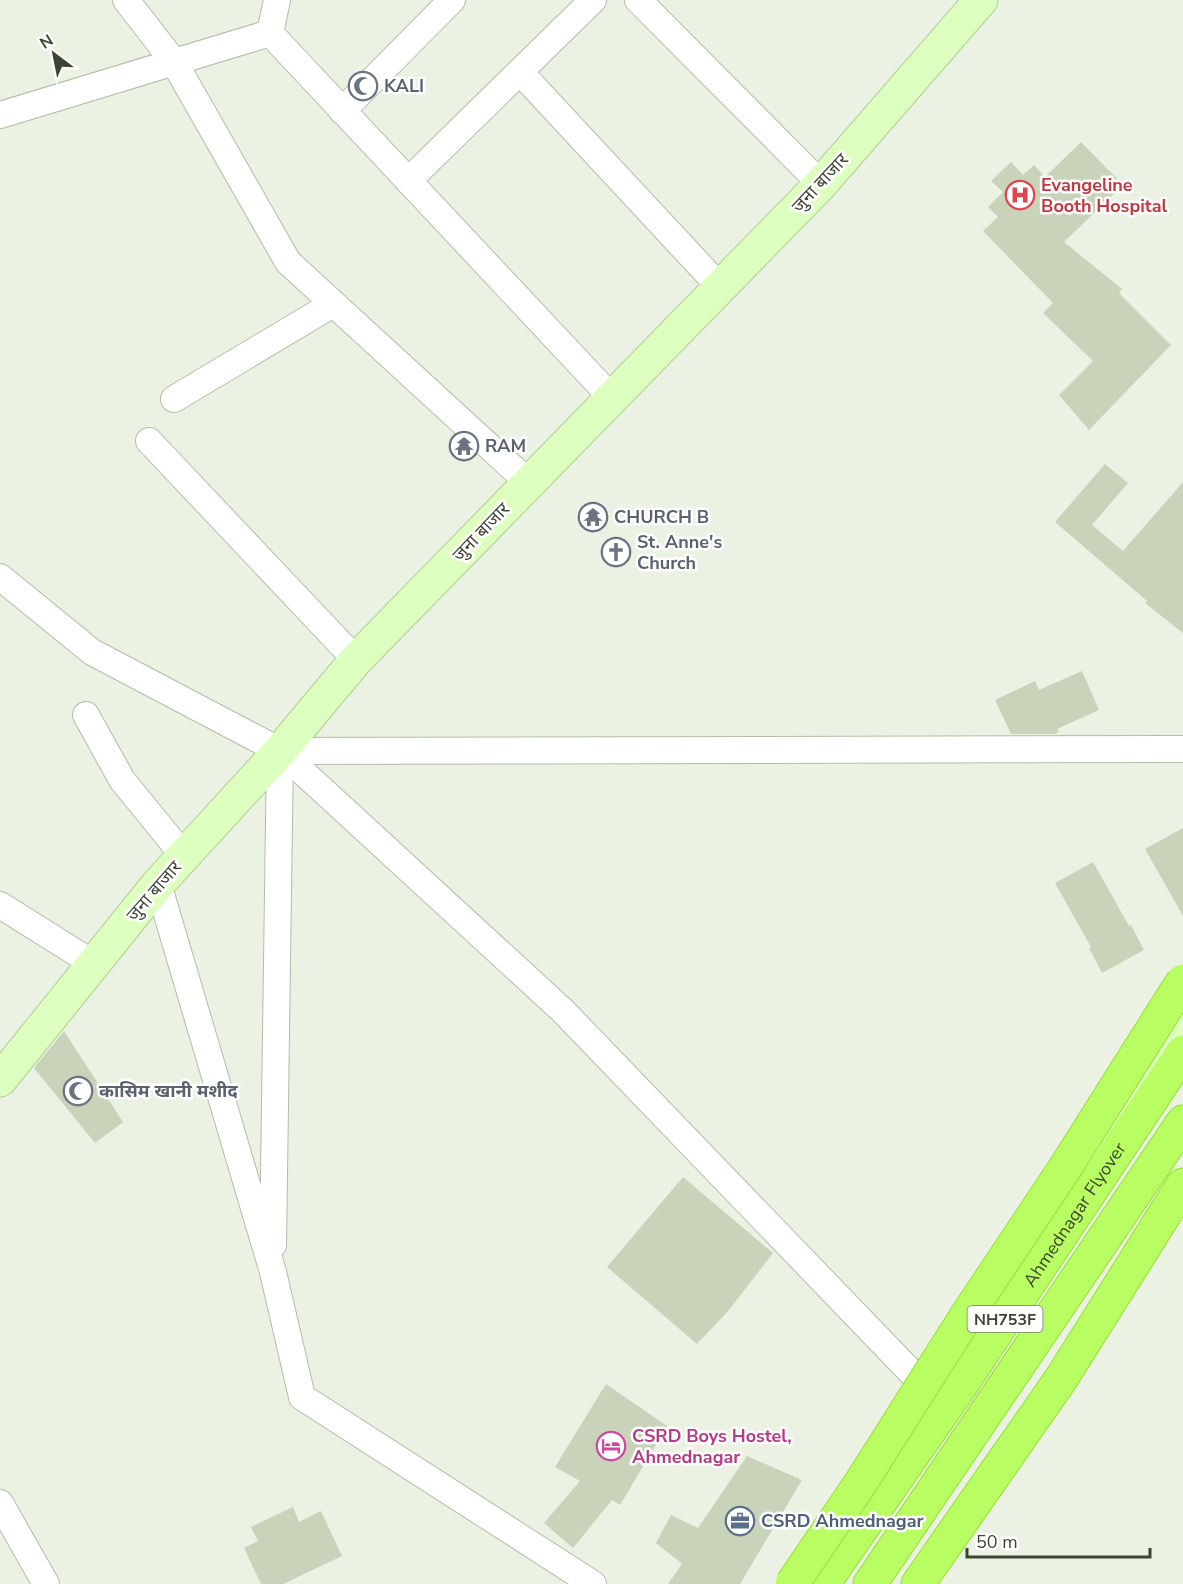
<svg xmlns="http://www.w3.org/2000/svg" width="1183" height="1584" font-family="'Nunito Sans','Noto Sans Devanagari',sans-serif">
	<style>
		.building { fill: #c9d3b9 }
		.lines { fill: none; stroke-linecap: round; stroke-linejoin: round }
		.street-casing { stroke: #b3bda6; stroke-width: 28 }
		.secondary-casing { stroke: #aed090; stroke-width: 35 }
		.highway-casing { stroke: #97de31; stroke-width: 35 }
		.street { stroke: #fff; stroke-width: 26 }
		.secondary { stroke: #ddffc0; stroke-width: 33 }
		.highway { stroke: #b8fe62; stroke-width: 33 }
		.highway-bridge-casing { stroke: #97de31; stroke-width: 35; stroke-linecap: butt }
		.highway-bridge { stroke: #b8fe62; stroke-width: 33 }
		.labels { text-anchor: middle; stroke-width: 5; stroke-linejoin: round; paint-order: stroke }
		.shield { fill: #fff; stroke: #777c70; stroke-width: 1.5 }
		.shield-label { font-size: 16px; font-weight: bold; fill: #3d4433 }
		.worship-label { font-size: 18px; font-weight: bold; fill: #5b616d; stroke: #fff; text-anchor: start }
		.street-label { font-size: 18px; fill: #3d4433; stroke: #fff }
		.health-label { font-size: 18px; font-weight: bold; fill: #be3a42; stroke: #fff; text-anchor: start }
		.hotel-label { font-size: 18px; font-weight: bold; fill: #b23c85; stroke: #fff; text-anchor: start }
		.service-label { font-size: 18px; font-weight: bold; fill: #4e5e75; stroke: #fff; text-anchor: start }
	</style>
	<rect width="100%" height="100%" fill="#ebf2e3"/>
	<g class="building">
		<polygon points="1081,142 1123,185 1064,242 1122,289 1119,293 1171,345 1089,430 1059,395 1093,361 1043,313 1053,303 983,231 998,217 988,207 1003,192 991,181 1011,162 1023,175 1034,165 1045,177"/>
		<polygon points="1105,464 1128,483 1092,525 1123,551 1183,482 1183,633 1145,603 1147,601 1055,522"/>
		<polygon points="1082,671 1099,710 1057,729 1059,732 1054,734 1011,734 995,700 1035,681 1039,690"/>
		<polygon points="1183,828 1183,916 1145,849"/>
		<polygon points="1093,862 1129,926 1131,925 1144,950 1102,973 1089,948 1091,947 1055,883"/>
		<polygon points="64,1031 123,1122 95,1143 34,1068"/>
		<polygon points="683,1177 773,1253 729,1310 697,1344 607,1267"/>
		<polygon points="606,1384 667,1426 620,1505 612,1500 573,1548 544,1523 580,1481 555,1467"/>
		<polygon points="747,1456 802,1480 740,1584 668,1584 682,1564 656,1543 671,1515 698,1528"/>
		<polygon points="293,1507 299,1522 321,1511 342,1556 283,1584 261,1584 244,1548 258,1541 251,1527"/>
	</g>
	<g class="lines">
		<g class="street-casing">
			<g id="street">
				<polyline points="126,0 174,62 288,262 529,483"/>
				<polyline points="638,0 821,184"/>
				<polyline points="270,33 277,0"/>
				<polyline points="520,72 720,287"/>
				<polyline points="342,111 452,0"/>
				<polyline points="0,115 270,33 612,398"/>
				<polyline points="408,181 593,0"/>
				<polyline points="174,399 333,304"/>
				<polyline points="149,441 356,660"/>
				<polyline points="0,577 92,652 280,751 273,1245"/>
				<polyline points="86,715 122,780 184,856"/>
				<polyline points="158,884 273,1272 302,1397 593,1584"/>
				<polyline points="0,905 94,964"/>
				<polyline points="931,1393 563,1011 280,751 1183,749"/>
				<polyline points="0,1503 46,1584"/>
			</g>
		</g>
		<g class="secondary-casing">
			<g id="secondary">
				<polyline points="0,1080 158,884 280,751 356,660 821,184 981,0"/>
				<polyline points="1090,1157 1183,1016"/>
			</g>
		</g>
		<g class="highway-casing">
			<g id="highway">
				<path id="s1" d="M823,1584L955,1394L1183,1052"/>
				<polyline points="870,1584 1183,1122"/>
				<polyline points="918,1584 1061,1379 1183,1185"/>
			</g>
		</g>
		<use href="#street" class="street"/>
		<use href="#secondary" class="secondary"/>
		<use href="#highway" class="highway"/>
		<g class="highway-bridge-casing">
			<polyline id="highway-bridge" points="792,1584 858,1487 967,1315 1065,1168 1183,981"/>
		</g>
		<use href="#highway-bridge" class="highway-bridge"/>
	</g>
	<defs>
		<g id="mosque-ring" transform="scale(1.5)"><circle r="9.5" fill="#fff" stroke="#6b7280" stroke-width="1.5"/><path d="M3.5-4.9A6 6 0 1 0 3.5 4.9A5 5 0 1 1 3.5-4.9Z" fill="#6b7280"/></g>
		<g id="hospital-ring" transform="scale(1.5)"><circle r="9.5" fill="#fff" stroke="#e0444e" stroke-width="1.5"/><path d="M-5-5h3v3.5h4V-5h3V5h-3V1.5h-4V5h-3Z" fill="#e0444e"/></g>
		<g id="temple-ring" transform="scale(1.5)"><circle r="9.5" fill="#fff" stroke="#6b7280" stroke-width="1.5"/><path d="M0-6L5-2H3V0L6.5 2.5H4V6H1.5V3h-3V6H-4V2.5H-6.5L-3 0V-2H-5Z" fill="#6b7280"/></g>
		<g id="church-ring" transform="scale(1.5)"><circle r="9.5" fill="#fff" stroke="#6b7280" stroke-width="1.5"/><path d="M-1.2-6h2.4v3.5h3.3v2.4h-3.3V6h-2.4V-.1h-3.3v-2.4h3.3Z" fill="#6b7280"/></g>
		<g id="hotel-ring" transform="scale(1.5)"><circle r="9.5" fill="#fff" stroke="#d1479c" stroke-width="1.5"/><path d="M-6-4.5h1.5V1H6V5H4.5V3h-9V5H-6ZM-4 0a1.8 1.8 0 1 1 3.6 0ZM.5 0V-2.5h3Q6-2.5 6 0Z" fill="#d1479c"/></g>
		<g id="office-ring" transform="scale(1.5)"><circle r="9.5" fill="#fff" stroke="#5c6f8a" stroke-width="1.5"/><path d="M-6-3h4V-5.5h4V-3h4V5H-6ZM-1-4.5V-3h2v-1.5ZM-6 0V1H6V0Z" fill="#5c6f8a"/></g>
	</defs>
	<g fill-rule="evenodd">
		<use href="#mosque-ring" x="363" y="86"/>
		<use href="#hospital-ring" x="1020" y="195"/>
		<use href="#temple-ring" x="464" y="446"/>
		<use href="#temple-ring" x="593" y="517"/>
		<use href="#church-ring" x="616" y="552"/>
		<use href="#mosque-ring" x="78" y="1091"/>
		<use href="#hotel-ring" x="611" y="1446"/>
		<use href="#office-ring" x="740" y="1521"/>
	</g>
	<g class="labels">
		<rect class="shield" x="967.5" y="1306" width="75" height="26" rx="4.5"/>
		<g class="shield-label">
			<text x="1005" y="1325">NH753F</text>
		</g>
		<g class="worship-label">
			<text x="384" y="92">KALI</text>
			<text x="485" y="452">RAM</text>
			<text x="614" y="523">CHURCH B</text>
			<text x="637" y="548">St. Anne's<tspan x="637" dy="21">Church</tspan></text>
			<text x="99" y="1097">कासिम खानी मशीद</text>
		</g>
		<g class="street-label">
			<text transform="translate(820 183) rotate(-47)" y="6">जुना बाजार</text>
			<text transform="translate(481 532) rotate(-46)" y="6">जुना बाजार</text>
			<text transform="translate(154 891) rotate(-49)" y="6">जुना बाजार</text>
			<text dy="6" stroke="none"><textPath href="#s1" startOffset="447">Ahmednagar Flyover</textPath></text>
		</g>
		<g class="health-label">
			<text x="1041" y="191">Evangeline<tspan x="1041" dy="21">Booth Hospital</tspan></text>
		</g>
		<g class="hotel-label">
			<text x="632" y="1442">CSRD Boys Hostel,<tspan x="632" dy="21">Ahmednagar</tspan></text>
		</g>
		<g class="service-label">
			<text x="761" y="1527">CSRD Ahmednagar</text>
		</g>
	</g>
	<g transform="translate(54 54) rotate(328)" stroke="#ffffff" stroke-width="4.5" paint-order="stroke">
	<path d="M0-4.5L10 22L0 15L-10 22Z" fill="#3d4433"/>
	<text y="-9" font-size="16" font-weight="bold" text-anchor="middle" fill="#3d4433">N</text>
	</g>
	<path d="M967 1548v9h183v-9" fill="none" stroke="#3d4433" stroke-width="3"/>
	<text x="976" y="1548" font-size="18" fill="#3d4433" stroke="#ffffff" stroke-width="4.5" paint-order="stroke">50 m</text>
</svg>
